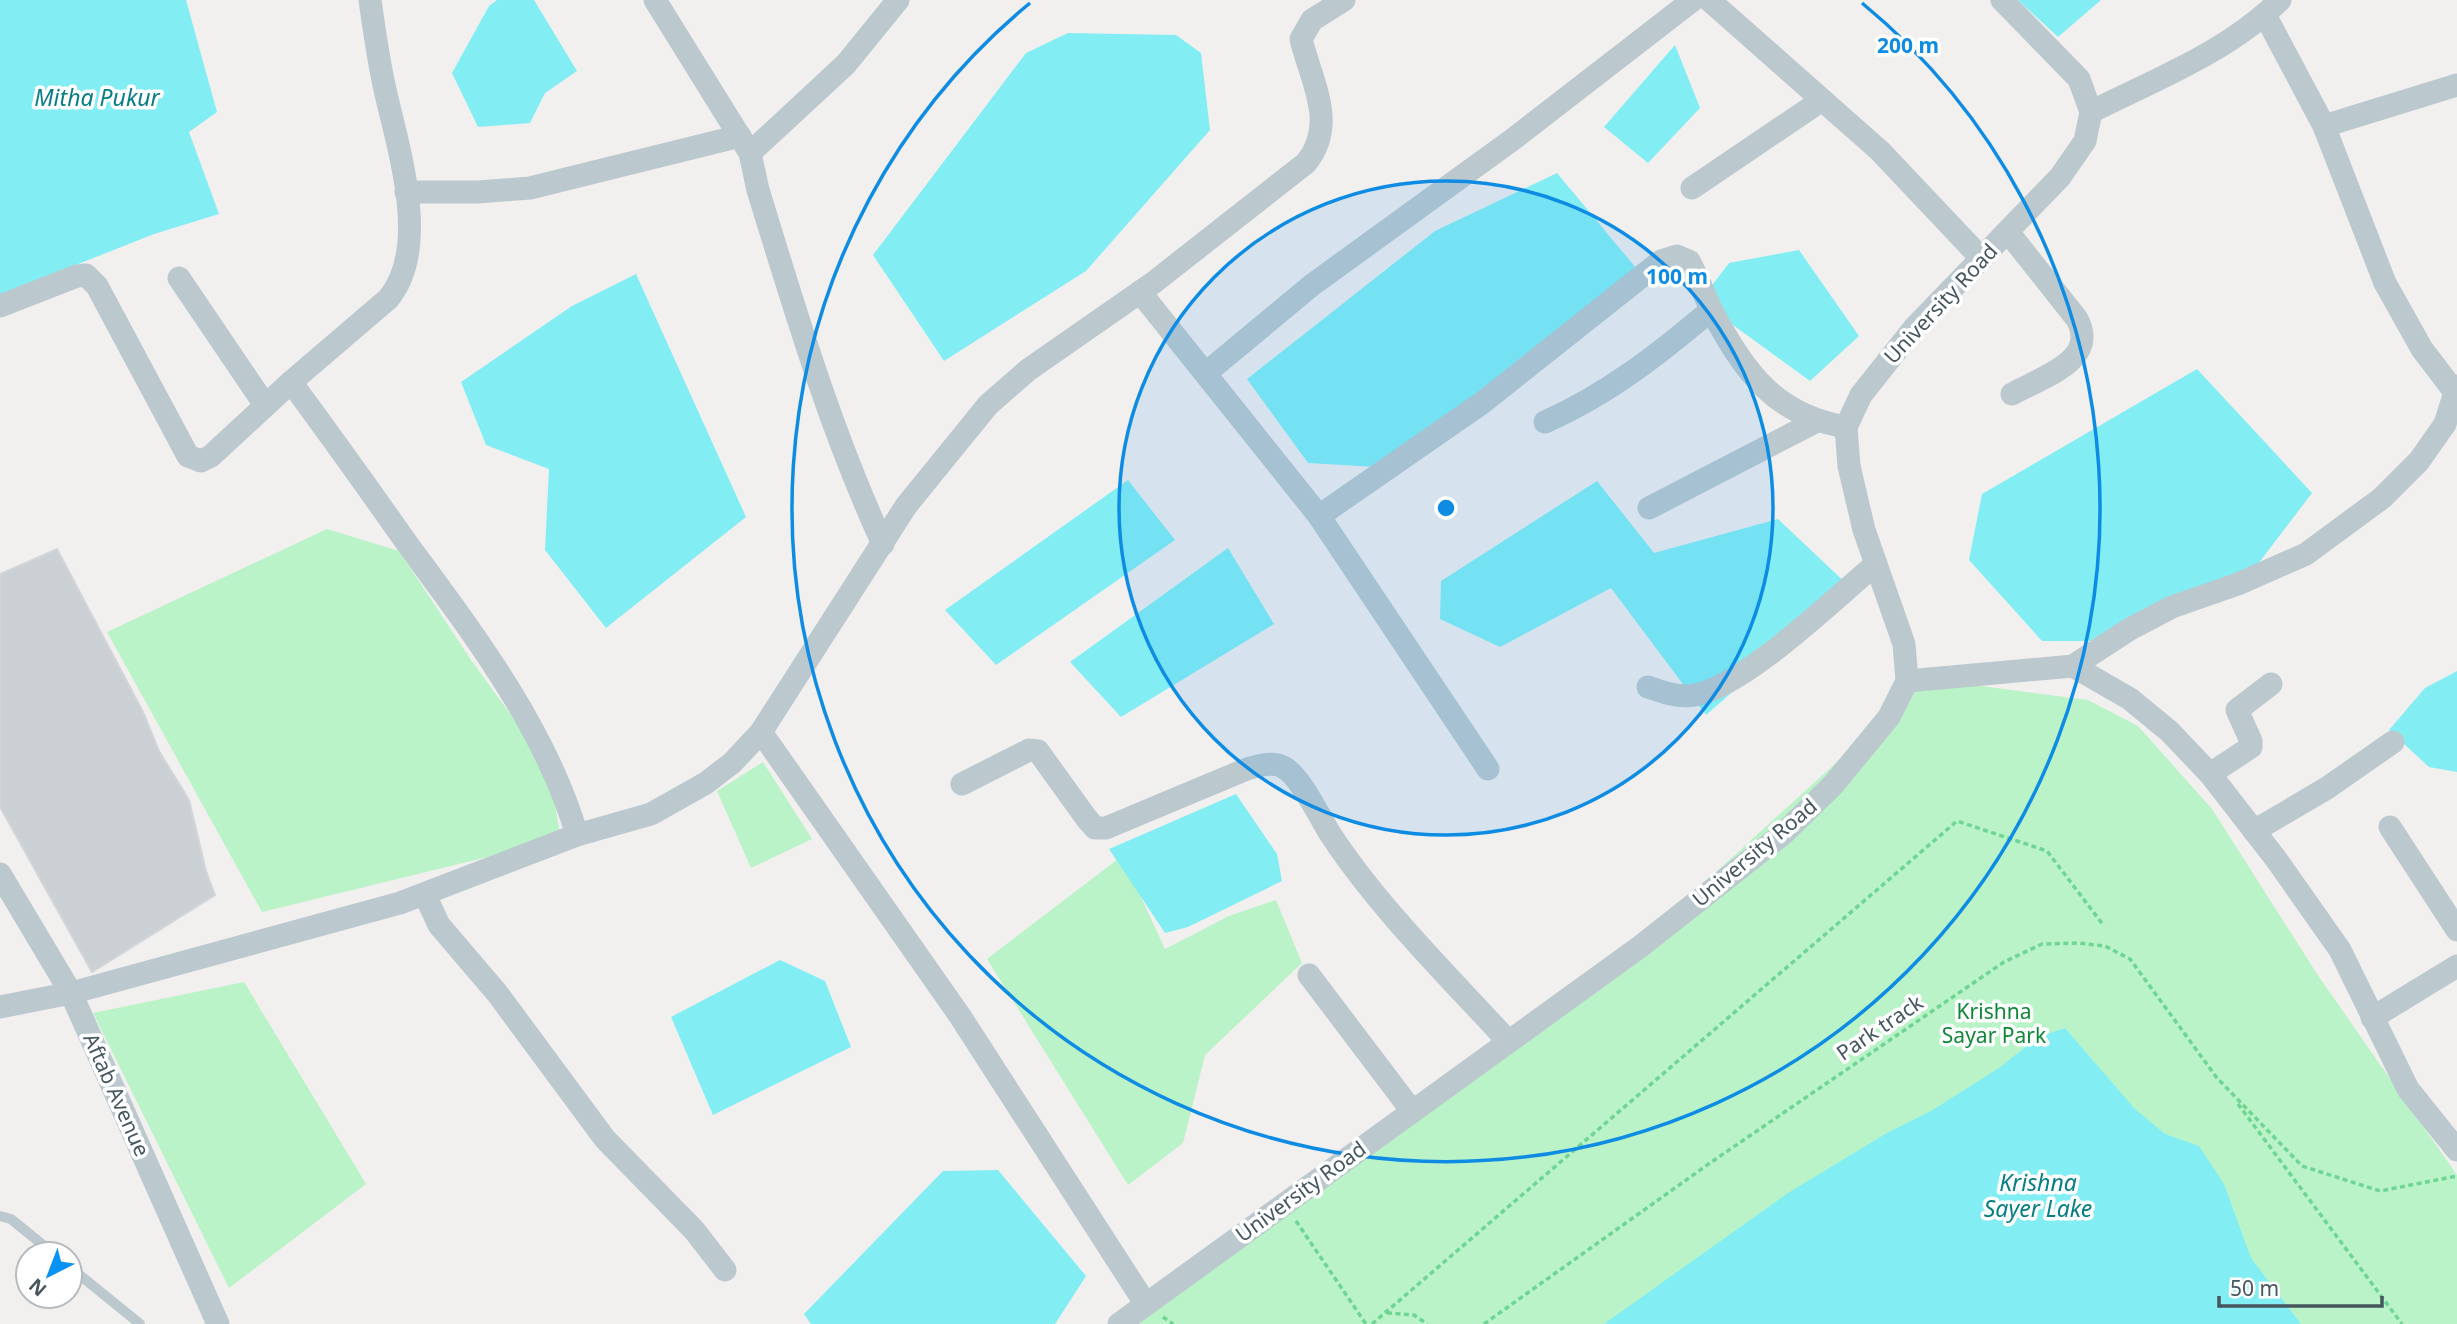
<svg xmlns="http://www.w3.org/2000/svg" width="2457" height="1324" font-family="'Noto Sans',sans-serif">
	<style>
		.green { fill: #b9f3c7 }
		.water { fill: #82eef4 }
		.building { fill: #cad0d4; stroke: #d2d6db; stroke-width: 2 }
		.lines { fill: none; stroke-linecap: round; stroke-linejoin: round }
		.path { stroke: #6ed592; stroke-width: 3.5; stroke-dasharray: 5 3.5; stroke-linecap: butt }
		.service { stroke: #bbc9cf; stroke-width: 10 }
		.minor { stroke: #bbc9cf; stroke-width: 23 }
		.ring { fill: none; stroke: #0e8ce4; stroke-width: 3.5 }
		.labels { text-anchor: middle; stroke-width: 7; stroke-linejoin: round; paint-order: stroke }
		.street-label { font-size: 21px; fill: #45565e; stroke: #fff }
		.park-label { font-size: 21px; fill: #0e8838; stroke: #fff }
		.water-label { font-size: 23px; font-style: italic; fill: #057e85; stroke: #fff }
		.centre { fill: #0e8ce4; stroke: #fff; stroke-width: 3.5 }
		.ring-label { font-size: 21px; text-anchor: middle; font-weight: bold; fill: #0e8ce4; stroke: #fff; stroke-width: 7; stroke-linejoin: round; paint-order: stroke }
	</style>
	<rect width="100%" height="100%" fill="#f2efef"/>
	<g class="green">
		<polygon points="327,529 399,551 471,660 548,766 561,839 262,912 107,632"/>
		<polygon points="1928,679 2088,700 2138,726 2212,809 2317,974 2457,1175 2457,1324 1119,1324 1613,966"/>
		<polygon points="763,762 812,839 751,868 717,791"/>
		<polygon points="1122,856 1165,949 1229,916 1276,900 1302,963 1205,1055 1183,1143 1128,1185 987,959"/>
		<polygon points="244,982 366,1184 229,1288 93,1013"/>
	</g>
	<g class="water">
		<polygon points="0,0 186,0 217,112 189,132 219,214 154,234 0,295"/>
		<polygon points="497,0 534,0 577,71 545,93 530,123 478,127 452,73 489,6"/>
		<polygon points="2018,0 2101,0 2058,37"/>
		<polygon points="1068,33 1176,35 1201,53 1210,130 1086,271 944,361 873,255 1026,53"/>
		<polygon points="1675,45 1700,108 1648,163 1604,127"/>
		<polygon points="1557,173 1641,274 1377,467 1308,463 1247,379 1435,231"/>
		<polygon points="1799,250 1859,336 1810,381 1700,301 1729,263"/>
		<polygon points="636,274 746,517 606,628 545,550 549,469 486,445 461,382 572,306"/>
		<polygon points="2197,369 2312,493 2258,564 2115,641 2042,641 1969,560 1982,494"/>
		<polygon points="1128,480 1175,540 996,665 945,610"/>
		<polygon points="1597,481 1654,553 1778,519 1851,588 1706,715 1611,588 1500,647 1440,619 1441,581"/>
		<polygon points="1228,548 1274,624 1121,717 1070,662"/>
		<polygon points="2457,671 2457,772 2429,767 2389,730 2425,688"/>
		<polygon points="1236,794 1277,854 1282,881 1188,927 1165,933 1109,849"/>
		<polygon points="780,960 825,981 851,1047 713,1115 671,1017"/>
		<polygon points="2065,1028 2135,1109 2165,1134 2199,1146 2224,1184 2251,1258 2301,1324 1604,1324 1788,1193 1887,1133 1931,1111 1999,1068 2038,1037"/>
		<polygon points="943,1171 998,1170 1086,1276 1055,1324 811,1324 804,1314"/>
	</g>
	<polygon class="building" points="57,549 143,712 159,751 189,800 206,871 215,895 92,972 0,807 0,574"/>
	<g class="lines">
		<g class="path">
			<polyline points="2238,1104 2402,1324"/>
			<polyline points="1296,1221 1366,1324"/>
			<polyline points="1387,1313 1414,1315 1427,1324"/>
			<polyline points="1163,1317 1173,1324"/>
			<polyline points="1372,1324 1957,821 2047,851 2104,926"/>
			<polyline points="1484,1324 1710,1163 2004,962 2042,944 2078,943 2105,946 2130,959 2217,1078 2302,1166 2380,1191 2457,1176"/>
		</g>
		<g class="service">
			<polyline points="0,1216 11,1219 54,1254"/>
			<polyline points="70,1267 140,1324"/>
		</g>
		<g class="minor">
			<path d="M655,0L750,153L758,190C795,310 830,429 883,544"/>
			<polyline points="1709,0 1880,151 1982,259"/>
			<polyline points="2265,15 2324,126 2385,283 2422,349 2454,391"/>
			<path d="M2091,112C2156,79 2228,52 2280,0"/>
			<polyline points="2324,126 2457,85"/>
			<polyline points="750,153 846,64 898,0"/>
			<polyline points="1692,188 1822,100"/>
			<polyline points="406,192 478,192 530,188 740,136"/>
			<path d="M2008,232L2077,319C2099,361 2042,377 2012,394"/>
			<polyline points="179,278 265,405"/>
			<polyline points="1140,292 1319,516 1488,769"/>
			<path d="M0,306L77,276L86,275L97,286L188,456L201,461L211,456L291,382L388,299C432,247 397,146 384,85C378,57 374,29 370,0"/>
			<polyline points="1206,373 1312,285 1512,140 1693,0"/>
			<path d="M291,382C330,435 368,488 406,542C472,632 545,726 577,835"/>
			<path d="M1545,422C1608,394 1659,354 1711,310"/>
			<polyline points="1649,508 1815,422"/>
			<path d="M1319,516L1482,403L1661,261L1677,256L1689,261C1698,277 1704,295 1712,311C1744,372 1775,415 1846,427"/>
			<polyline points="2073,666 2130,629 2172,607 2238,584 2306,554 2382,498 2419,461 2445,424 2457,386"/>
			<polyline points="1907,681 2073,666 2130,699 2169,731 2210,774 2276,859 2340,950 2408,1089 2457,1150"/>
			<path d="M1648,687C1662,692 1679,698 1695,695C1745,686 1834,599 1876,564"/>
			<polyline points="761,732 960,1016 1145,1303"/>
			<polyline points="2210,774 2251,747 2251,741 2237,710 2271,684"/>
			<path d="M962,784L1029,750L1038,751L1087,819L1095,828H1106L1247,769C1258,766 1272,761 1283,767C1300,775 1319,816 1329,832C1376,905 1449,977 1507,1040"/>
			<polyline points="2390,827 2457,930"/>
			<polyline points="2254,831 2327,788 2393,742"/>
			<polyline points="0,874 71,993 218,1324"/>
			<polyline points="425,895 439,925 497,993 605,1139 694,1230 725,1270"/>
			<polyline points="1309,975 1412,1111"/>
			<path d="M0,1007L71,993L400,903L577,835L651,814L706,783L732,763L761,732L906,506L988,405L1028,370L1153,283L1306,163C1338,124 1311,81 1301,39L1312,20L1344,0"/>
			<polyline points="2372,1018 2457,966"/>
			<polyline points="1119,1324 1641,946 1783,834 1833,785 1889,717 1907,681 1904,644 1864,530 1849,466 1846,427 1861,395 1915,327 2060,177 2085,141 2091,112 2079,79 2002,0"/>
		</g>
	</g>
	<circle cx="1446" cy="508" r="327" fill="#0e8ce4" fill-opacity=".12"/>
	<g class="ring">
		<circle cx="1446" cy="508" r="327"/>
		<path d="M1862 3A654 654 0 1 1 1030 3"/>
	</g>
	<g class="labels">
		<g class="street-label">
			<text transform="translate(1941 304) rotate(-47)" y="7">University Road</text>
			<text transform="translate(1755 853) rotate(-40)" y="7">University Road</text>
			<text transform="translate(1880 1028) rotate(-34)" y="7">Park track</text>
			<text transform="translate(116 1095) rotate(66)" y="7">Aftab Avenue</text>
			<text transform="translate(1301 1192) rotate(-36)" y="7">University Road</text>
		</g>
		<g class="park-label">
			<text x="1994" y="1019">Krishna<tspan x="1994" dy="24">Sayar Park</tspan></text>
		</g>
		<g class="water-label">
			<text x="97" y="106">Mitha Pukur</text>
			<text x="2038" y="1191">Krishna<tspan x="2038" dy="26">Sayer Lake</tspan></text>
		</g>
	</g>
	<circle cx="1446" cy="508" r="10" class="centre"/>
	<g class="ring-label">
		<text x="1908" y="53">200 m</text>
		<text x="1677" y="284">100 m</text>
	</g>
	<g transform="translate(49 1275) rotate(222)"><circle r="33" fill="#ffffff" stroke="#b5bbbf" stroke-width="2"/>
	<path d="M0-5L12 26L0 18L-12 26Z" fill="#0892f3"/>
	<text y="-10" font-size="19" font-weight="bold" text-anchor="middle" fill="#45565e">N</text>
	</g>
	<path d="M2219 1296v10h163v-10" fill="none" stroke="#45565e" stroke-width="3.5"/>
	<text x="2230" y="1296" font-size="21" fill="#45565e" stroke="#ffffff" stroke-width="5" paint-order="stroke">50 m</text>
</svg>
